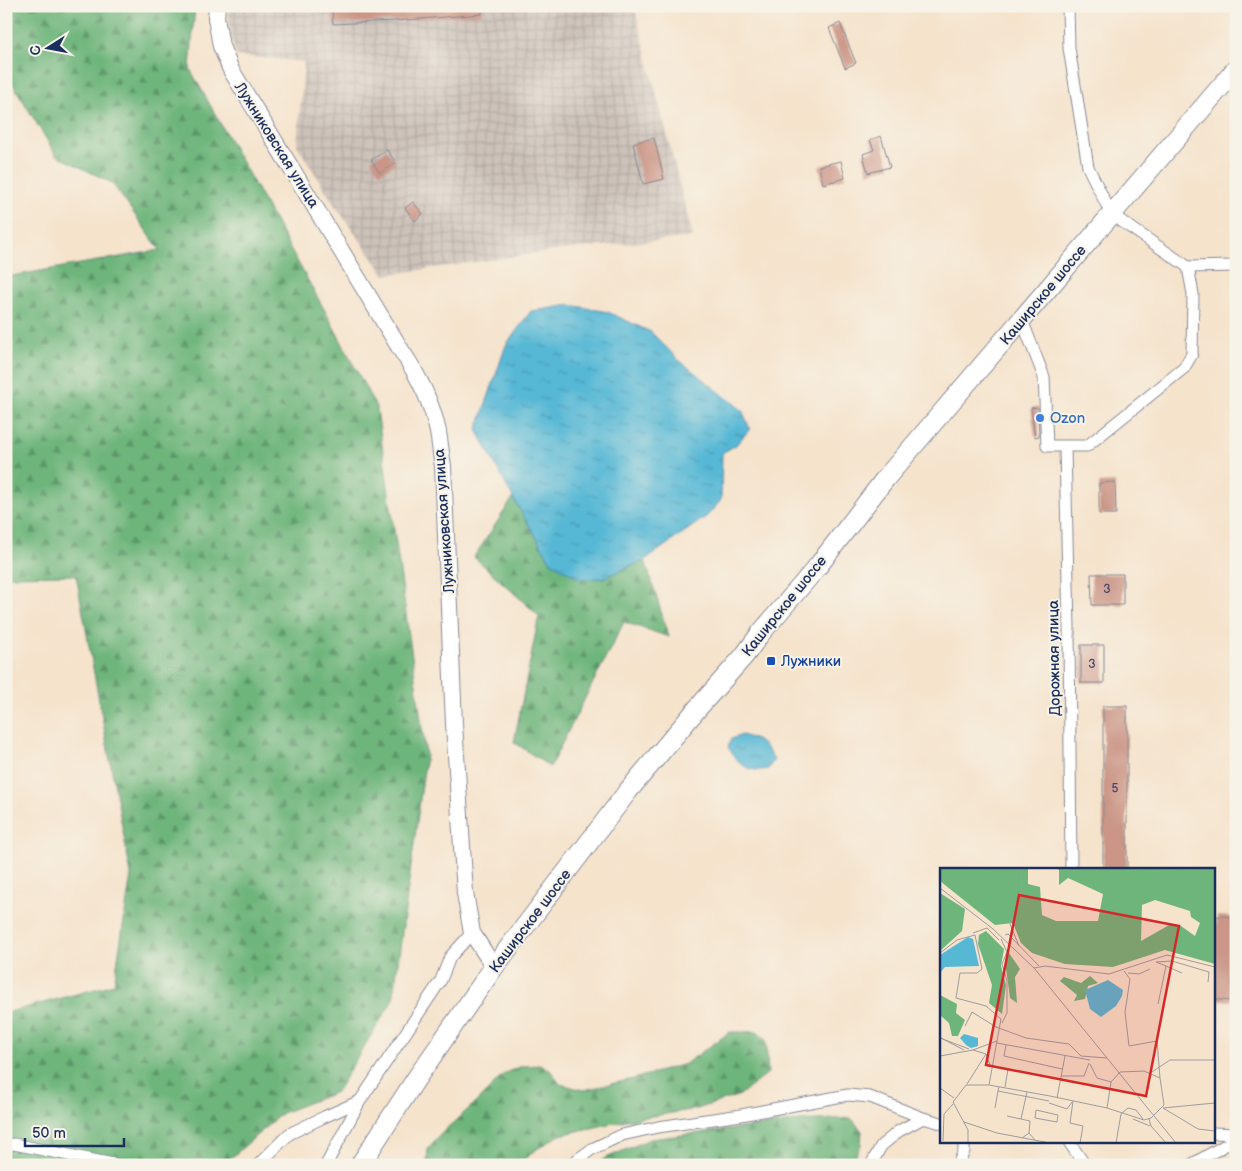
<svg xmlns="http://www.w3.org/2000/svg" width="1242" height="1171" font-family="'Balsamiq Sans',sans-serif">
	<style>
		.industrial { fill: url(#industrial-grid) }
		.forest { fill: url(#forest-firs); stroke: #44726c }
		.water { fill: url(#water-ripples); stroke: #38749a }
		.building { fill: #cb9687 }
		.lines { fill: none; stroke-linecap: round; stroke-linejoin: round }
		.street-casing { stroke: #888995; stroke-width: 13 }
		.secondary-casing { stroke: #888995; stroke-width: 18 }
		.primary-casing { stroke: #888995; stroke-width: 21 }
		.street { stroke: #fff; stroke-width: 11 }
		.secondary { stroke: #fff; stroke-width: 16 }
		.primary { stroke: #fff; stroke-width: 19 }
		.shop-dot { fill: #3f7fe0; stroke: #f7f3e8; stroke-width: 2 }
		.transit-dot { fill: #1a4fb4; stroke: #f7f3e8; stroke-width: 2 }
		.labels { text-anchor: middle; stroke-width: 4; stroke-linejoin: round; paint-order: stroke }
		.number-label { font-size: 12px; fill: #474968 }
		.street-label { font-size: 15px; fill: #1b2f5e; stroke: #f7f3e8 }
		.shop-label { font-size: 15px; fill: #366cbe; stroke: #f7f3e8; text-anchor: start }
		.transit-label { font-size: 15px; fill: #164399; stroke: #f7f3e8; text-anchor: start }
		.inset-road { fill: none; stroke: #9e9ba0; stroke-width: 1 }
		.view { fill: #d62828; fill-opacity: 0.15; stroke: #d62828; stroke-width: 2.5 }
		.inset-edge { fill: none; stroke: #1b2f5e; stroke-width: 2.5 }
	</style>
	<defs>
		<pattern id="industrial-grid" width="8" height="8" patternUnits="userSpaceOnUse" patternTransform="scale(1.25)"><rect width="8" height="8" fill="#cdc2b9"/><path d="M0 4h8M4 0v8" fill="none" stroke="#afa7a1"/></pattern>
		<pattern id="forest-firs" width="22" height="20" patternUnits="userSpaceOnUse" patternTransform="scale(1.25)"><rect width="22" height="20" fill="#6eb57b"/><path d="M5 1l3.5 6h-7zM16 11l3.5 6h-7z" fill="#5a9468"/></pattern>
		<pattern id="water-ripples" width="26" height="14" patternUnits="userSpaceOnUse" patternTransform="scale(1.25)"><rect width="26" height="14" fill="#56b8d5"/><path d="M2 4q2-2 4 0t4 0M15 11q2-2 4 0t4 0" fill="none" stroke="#4696b0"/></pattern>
	</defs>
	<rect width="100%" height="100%" fill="#f7f3e8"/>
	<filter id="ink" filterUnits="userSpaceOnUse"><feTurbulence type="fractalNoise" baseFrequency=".02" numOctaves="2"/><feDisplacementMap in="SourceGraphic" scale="10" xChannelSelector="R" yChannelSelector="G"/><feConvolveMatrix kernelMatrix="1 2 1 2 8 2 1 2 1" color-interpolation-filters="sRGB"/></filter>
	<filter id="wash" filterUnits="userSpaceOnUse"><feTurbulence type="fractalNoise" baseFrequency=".0096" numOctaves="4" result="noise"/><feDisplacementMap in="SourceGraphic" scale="20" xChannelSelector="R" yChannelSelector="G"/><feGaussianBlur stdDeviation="1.12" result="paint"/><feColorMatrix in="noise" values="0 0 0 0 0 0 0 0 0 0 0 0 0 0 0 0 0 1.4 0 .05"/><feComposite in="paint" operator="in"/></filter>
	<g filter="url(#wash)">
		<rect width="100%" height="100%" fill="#f5e3cc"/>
		<polygon class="industrial" points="228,6 634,6 693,237 559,250 385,275 336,207 297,145 304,62 297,61 237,56 230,35"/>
		<g class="forest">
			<polygon points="6,6 195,6 190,69 329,318 377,409 426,755 393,1000 336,1092 282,1113 223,1165 6,1165 6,1013 114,984 131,875 76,575 6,576 6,277 160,250 112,183 56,155 6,73"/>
			<polygon points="513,498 551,562 603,578 645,560 669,637 624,622 550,767 514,742 539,616 474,557"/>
			<polygon points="730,1032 757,1032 766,1040 768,1073 740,1095 697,1109 627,1120 560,1135 537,1149 517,1165 437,1165 427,1162 428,1148 447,1128 474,1104 505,1073 522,1066 541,1065 550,1070 560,1084 584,1090 633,1079 685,1064"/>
			<polygon points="851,1118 862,1131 861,1145 850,1165 595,1165 604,1159 650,1139 800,1121"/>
		</g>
		<g class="water">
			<polygon points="571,305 608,312 651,332 680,361 742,410 750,429 736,445 722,453 721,500 707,516 645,560 603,578 580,579 551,562 513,498 477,430 506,345 531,311"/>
			<path d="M742,735C761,741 764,743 774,760L768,769C747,773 739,764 728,747L731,739Z"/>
		</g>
		<g id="blocks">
			<g class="building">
				<polygon points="332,6 482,6 482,14 395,21 333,24"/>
				<polygon points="840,23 856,63 845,68 829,28"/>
				<polygon points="881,136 890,167 868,173 863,154 874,150 870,140"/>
				<polygon points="654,138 664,179 643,184 633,143"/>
				<polygon points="387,150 396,163 380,173 371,160"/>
				<polygon points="841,161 845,178 823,184 819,166"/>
				<polygon points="413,202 423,214 415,221 405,208"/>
				<polygon points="1038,407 1039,436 1035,437 1031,408"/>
				<polygon points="1115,482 1116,514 1099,514 1099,483"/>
				<polygon points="1091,574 1123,574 1123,605 1092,605"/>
				<rect x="1081" y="645" width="23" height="38"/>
				<rect x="1103" y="706" width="24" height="164"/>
				<polygon points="1217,916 1236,917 1231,1001 1213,999 1213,975"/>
			</g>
		</g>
	</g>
	<g filter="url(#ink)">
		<use href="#blocks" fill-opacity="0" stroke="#888995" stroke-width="1"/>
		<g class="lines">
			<g class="street-casing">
				<g id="street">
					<polyline points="1068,6 1069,48 1088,167 1111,214 1188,267 1236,266"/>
					<polyline points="1022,320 1044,377 1047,446 1087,446 1184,368 1192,354 1193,294 1188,267"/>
					<polyline points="1065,447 1069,629 1071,870"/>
					<polyline points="1213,1133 1236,1134"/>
					<polyline points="1069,1142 1085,1165"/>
					<polyline points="6,1145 14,1144 118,1165"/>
					<polyline points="258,1165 289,1134 324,1117 360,1101"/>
					<polyline points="326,1165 360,1101 441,980 450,957 472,933"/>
					<polyline points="570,1165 592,1149 622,1135 658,1127 741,1115 848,1095 870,1097 923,1118"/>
					<polyline points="871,1165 881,1146 899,1131 923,1118 941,1123"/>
					<polyline points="958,1165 964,1151 964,1142"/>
					<polyline points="1191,1165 1236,1139"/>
				</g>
			</g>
			<g class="secondary-casing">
				<path id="secondary" d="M217,6L216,18L221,46L231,70L307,194L401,350C418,375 432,402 438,432C440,443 441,455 443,466L454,724L465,893L472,933L494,967"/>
			</g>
			<g class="primary-casing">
				<polyline id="primary" points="360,1165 416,1079 494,967 628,791 697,709 744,656 760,634 818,566 885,479 1236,69"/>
			</g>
			<use href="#street" class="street"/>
			<use href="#secondary" class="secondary"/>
			<use href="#primary" class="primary"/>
		</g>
	</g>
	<circle class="shop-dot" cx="1040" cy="418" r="5"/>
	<rect class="transit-dot" x="766" y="656" width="10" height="10" rx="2.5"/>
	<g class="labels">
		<g class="number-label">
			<text x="1107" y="593">3</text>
			<text x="1092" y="668">3</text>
			<text x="1115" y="792">5</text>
		</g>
		<g class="street-label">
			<text transform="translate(277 145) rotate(58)" y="5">Лужниковская улица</text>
			<text transform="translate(1043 295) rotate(-50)" y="5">Каширское шоссе</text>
			<text transform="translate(444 521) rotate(-94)" y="5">Лужниковская улица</text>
			<text transform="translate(784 606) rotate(-51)" y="5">Каширское шоссе</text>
			<text transform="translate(1054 658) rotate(-91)" y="5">Дорожная улица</text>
			<text transform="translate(530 921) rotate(-53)" y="5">Каширское шоссе</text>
		</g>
		<g class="shop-label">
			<text x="1050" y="423">Ozon</text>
		</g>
		<g class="transit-label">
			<text x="781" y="666">Лужники</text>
		</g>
	</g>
	<g transform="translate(940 868)">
		<rect width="275" height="275" fill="#f5e3cc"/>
		<path d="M0,0H88V16L100,19L102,47L116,53H158L163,26L128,10L119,17V2L116,0H275V96L225,82L173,99L125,96L92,85L81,75L73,55L55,57L0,13ZM215,32L250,43L251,49L260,55L255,68L241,58L231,56L201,73L202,37ZM0,25L25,41L22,63L0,83ZM46,63L64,81L61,98L66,117L62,146L49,135L52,117L38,76L39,67ZM69,85L80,101L75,109L77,135L70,130L65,93ZM150,108L158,115L148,118L145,131L134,133L137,127L120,113L124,109L141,115ZM0,127L17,136L16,145L25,152L18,168H12L9,155L0,147Z" fill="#6eb57b" fill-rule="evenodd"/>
		<path d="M28,69L33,71L39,98L5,99L0,105V87ZM168,112L183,122L182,128L176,138L161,149L150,141L145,122ZM24,166L38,170V178L31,180L26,177L20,170Z" fill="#56b8d5"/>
		<path class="inset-road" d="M0,20L53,61L94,100L236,275M33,65L47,60L59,72M65,67L68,66L99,98M61,71L67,84L62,96L67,113V145L62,155M79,78L70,56L82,30L81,0M0,85L17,72L35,67L42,101L37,105H20L16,130L46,138L61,151L49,217M216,94L232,93L269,104L268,114M216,94L226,98L218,136M226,98L242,105M94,100L105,98L169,106L227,87L275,99M184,103L190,111L185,144L189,178L217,173L220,210M188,105L199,106L210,101M25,158L32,144L56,159L86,170L129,176L141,188L167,190M0,170L29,181M1,170L24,182M57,175L150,192M66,177L64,188L122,201M33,182L57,173M0,188L33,182L46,186L50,197M150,196L157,210L171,214M212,204L230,192H275M121,208H144L149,195M27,216L46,186M59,219L58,223L109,233M65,219L68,201M0,220L14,230M117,230L125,188M133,233L130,255L143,258L140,275M109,235L127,241L132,234M55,240L58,223M223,240L258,261L275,263M223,240L275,235M96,242L118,247L117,254L95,250ZM67,248L90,253L89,265M81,251L87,224M193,251L210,258M209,251L211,258L226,275M24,254L57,265L110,275M82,270L89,265L95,272M3,273L4,246L13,236M28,275V262L13,234L26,217H49L110,228L167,240L204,252L211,250L224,237L220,210L204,203L180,204L171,214L167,240M176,275L181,246L188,240L196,242L203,251"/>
		<path class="view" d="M79,27L239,58L206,228L46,197Z"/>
		<rect width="275" height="275" class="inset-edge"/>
	</g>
	<rect width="1242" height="1171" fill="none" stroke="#f7f3e8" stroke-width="25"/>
	<g transform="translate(48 48) rotate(259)" stroke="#f7f3e8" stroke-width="4" paint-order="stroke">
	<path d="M0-4L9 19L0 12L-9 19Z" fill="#1b2f5e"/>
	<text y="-8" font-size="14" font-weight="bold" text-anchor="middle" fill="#1b2f5e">С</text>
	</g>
	<path d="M25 1138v8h99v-8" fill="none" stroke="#1b2f5e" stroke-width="2.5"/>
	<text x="32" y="1138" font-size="15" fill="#1b2f5e" stroke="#f7f3e8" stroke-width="4" paint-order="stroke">50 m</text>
</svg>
